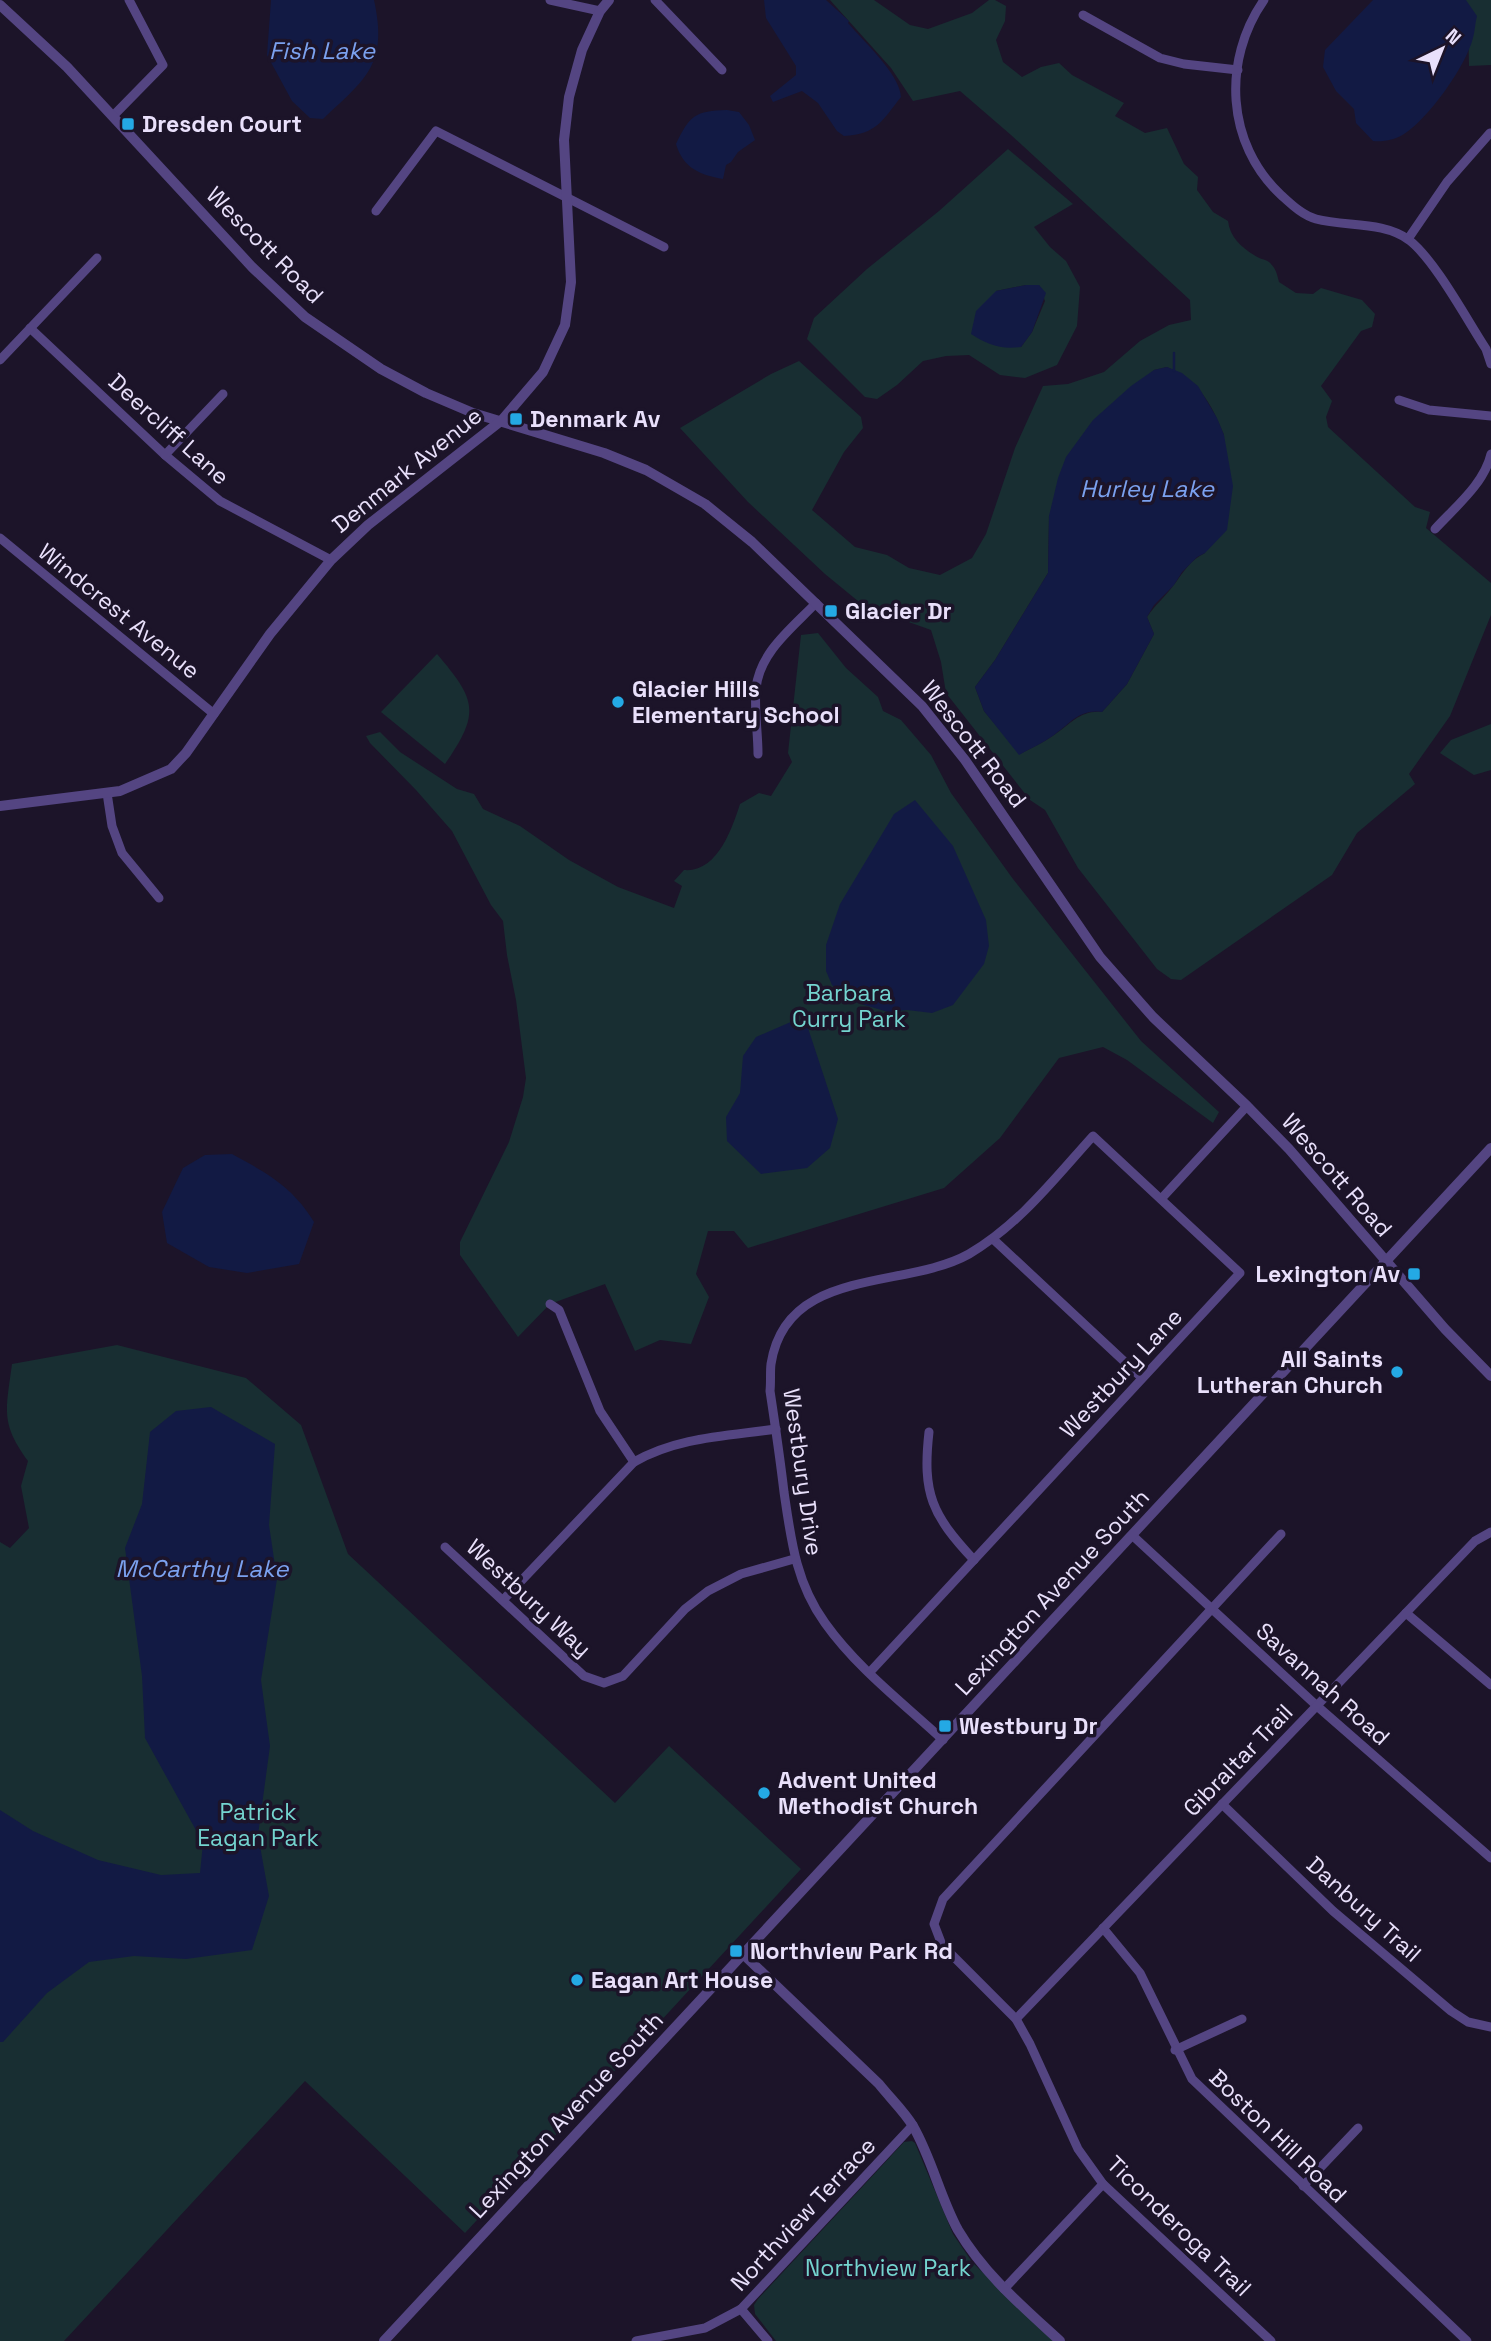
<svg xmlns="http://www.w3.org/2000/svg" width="1491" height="2341" font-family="'Space Grotesk',sans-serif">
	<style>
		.green { fill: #182e32; fill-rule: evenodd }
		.water { fill: #121a44 }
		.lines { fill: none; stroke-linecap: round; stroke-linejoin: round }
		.stream { stroke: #121a44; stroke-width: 2.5 }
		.minor { stroke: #544582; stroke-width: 9 }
		.tertiary { stroke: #544582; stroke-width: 10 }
		.poi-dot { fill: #24a9e4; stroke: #1c1429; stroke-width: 2.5 }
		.labels { text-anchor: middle; stroke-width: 7; stroke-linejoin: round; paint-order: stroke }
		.poi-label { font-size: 23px; font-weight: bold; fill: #e9e0fb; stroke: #1c1429; text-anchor: start }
		.street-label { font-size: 23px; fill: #e9e0fb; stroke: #1c1429 }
		.park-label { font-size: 23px; fill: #74d4cf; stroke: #1c1429 }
		.water-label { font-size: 24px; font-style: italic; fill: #7ba1ef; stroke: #1c1429 }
	</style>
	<rect width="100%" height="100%" fill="#1c1429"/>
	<g class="green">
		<path d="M830,0H874L910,25L928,29L972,13L989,0H995L1006,6L1005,21L996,40L1003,62L1022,77L1041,67L1059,63L1072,75L1124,103L1115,116L1145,133L1167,128L1184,164L1198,177L1197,190L1213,212L1228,221C1230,237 1241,247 1254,255C1259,259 1265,259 1269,262C1276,268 1277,274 1279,282L1296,293L1313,294L1321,288L1362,300L1375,314L1372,327L1361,331L1321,386L1332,401L1326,417L1328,427L1415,507L1430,512L1426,528L1491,583V615L1450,716L1409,774L1415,784L1357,833L1332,875L1181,980L1171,979L1157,969L1078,868L1045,810L1030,800L946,693L941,662L931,630L864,606L825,574L748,502L680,428L771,374L799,361L861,417L863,428L844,452L812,510L855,547L887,555L909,568L940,575L972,558L986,534L1015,448L1043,386L1068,384L1104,372L1140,341L1169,325L1191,320L1190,300L1011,135L960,91L913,101L891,68ZM1167,367C1200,382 1211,403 1224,435L1205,553C1190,560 1183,573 1173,586C1165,597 1155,605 1147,617L1154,634L1127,684L1102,712C1080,710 1071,724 1054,735C1043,743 1031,748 1020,754L984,711L975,687L995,660L1048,573L1049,516L1154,370Z"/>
		<polygon points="1454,0 1491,0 1491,65 1469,66 1468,21"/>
		<path d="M1008,149L1073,204L1034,227L1050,247L1066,261L1080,287L1077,326L1057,365L1025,378L1000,375L969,355L946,356L923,361L897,385L877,399L865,397L807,339L814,318L867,269L939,211ZM1026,285H1039L1045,301L1032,332L1021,347L996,291Z"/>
		<path d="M818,633L846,668L878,697L883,711L901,720L931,755L951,793L1013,879L1141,1041L1219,1112L1213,1123L1127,1060L1103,1047L1059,1058L1000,1138L944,1188L748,1248L734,1231H708L696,1274L709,1297L691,1344L660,1340L635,1351L605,1284L550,1304L518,1337L460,1255V1242L509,1142L523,1097L526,1078L516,1000L507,955L503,921L491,905L452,831L416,790L370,743L366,736L380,732L400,752L457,789L474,794L483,809L520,826L569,860L618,887L674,908L682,886L674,881L684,870C717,873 732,829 740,804L759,793L771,796L792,762L788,753L801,635Z"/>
		<path d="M437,654C477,701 480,713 445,764L381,712Z"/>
		<polygon points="1491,724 1491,770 1474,775 1440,753 1451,740"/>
		<path d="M117,1345L246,1378L301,1425L348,1554L615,1803L669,1746L801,1869L465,2233L305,2081L64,2341H0V1542L10,1548L29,1528L21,1486L28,1461C0,1423 6,1410 12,1364Z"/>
		<polygon points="912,2141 915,2143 953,2234 972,2262 1053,2341 776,2341 755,2314 754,2305 758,2299 904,2142"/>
	</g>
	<g class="water">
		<path d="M271,0H374C388,64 367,78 323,119L310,118L292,101L267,55Z"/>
		<path d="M764,0H826L849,21L848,23C863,41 900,74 901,97C882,121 877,134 844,136L837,131L818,103L802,91L773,102L770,96L796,75V66L766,18Z"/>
		<path d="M1373,0H1466L1477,16C1475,23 1475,31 1473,38C1466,66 1428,119 1404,134C1395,140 1383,142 1373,141L1356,123L1354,109L1336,91L1323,67L1325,50Z"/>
		<path d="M727,110L739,112L749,125L755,140L738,152L731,162L726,165L723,179C700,175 683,168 676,144C690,115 695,111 727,110Z"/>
		<path d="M1026,285H1039L1046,293L1032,332L1021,347C1000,350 987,344 971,334L976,311L996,291Z"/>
		<path d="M1167,367L1182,373L1198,386L1217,418L1224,435L1233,486L1227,530L1205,553L1197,557L1182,572L1174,585L1154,605L1147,617L1154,634L1127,684L1102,712C1079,709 1071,723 1054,735C1043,743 1031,748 1019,755L984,711L975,687L995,660L1048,573L1049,516L1058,478L1066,457L1093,420L1131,386L1154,370Z"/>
		<polygon points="915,800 953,846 986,920 989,946 984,964 953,1005 932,1013 907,1010 888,1012 858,1003 845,997 832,985 826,971 826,945 840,904 894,814"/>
		<polygon points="793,1021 806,1022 838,1119 830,1148 807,1168 761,1174 727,1141 726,1117 740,1093 743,1056 756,1037"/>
		<path d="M232,1154C267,1173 293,1187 314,1222L299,1264L247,1273L209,1267L167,1243L162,1212L183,1168L205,1155Z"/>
		<polygon points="211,1407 275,1444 269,1525 277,1579 261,1680 270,1746 258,1835 269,1896 252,1950 186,1959 134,1956 89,1962 47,1993 3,2042 0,2042 0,1810 33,1831 98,1860 161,1875 200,1873 203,1843 145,1738 142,1676 125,1548 142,1504 150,1432 176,1411"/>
	</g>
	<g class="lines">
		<polyline class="stream" points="1174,371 1174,353"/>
		<g class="minor">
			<polyline points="550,0 600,11"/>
			<polyline points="655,0 722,70"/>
			<path d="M1264,0C1222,60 1226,144 1281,195C1291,204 1302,215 1316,219C1346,227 1383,221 1409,240C1435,260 1467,320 1486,349L1491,364"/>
			<polyline points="1083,15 1160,58 1184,64 1238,70"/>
			<polyline points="113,116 163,65 129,0"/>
			<polyline points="376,211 436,131 664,247"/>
			<polyline points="1408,239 1447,182 1490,133"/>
			<polyline points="30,328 165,455 220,501 331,560"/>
			<polyline points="0,360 97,258"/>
			<polyline points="1399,400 1429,410 1491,416"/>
			<polyline points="165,455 223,394"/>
			<path d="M1435,529C1455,507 1484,484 1491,454"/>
			<polyline points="0,538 214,714"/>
			<path d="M758,754C758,732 754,710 756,688C760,652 792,628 816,603"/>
			<polyline points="107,793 112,826 122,853 159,898"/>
			<polyline points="1161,1199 1247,1106"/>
			<polyline points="993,1239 1142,1378"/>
			<polyline points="550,1304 559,1310 600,1411 634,1462"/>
			<path d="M929,1432C922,1494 932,1515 974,1560"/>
			<polyline points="1133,1536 1317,1706 1491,1858"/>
			<polyline points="445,1547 584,1676 604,1683 623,1676 685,1609 708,1591 741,1574 794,1559"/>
			<path d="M503,1600L634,1462C677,1437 727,1436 776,1429"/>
			<polyline points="1406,1613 1491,1685"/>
			<path d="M870,1672L1240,1273L1093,1136C1055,1178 1019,1225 969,1254C905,1290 786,1266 771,1364C770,1372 771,1382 770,1391C775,1424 780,1458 784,1492C791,1540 796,1583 825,1623C857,1668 903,1703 943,1740"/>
			<polyline points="1222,1804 1333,1911 1451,2011 1468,2022 1491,2027"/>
			<polyline points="1103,1928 1140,1973 1192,2079 1467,2341"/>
			<polyline points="1016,2019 1475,1541 1491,1532"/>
			<polyline points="1175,2050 1242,2019"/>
			<polyline points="1303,2186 1358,2128"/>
			<polyline points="1004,2289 1103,2184"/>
			<polyline points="741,2309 768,2341"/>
			<polyline points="636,2341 705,2328 741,2309 913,2125"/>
			<polyline points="1271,2341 1103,2184 1078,2149 1030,2044 1016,2019 942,1945 934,1924 943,1899 1281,1534"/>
		</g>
		<g class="tertiary">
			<polyline points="0,5 67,67 253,268 305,317 381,369 426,393 473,413 604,453 646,470 705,504 752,542 922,706 965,760 1100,957 1153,1017 1247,1106 1289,1149 1445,1329 1491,1376"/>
			<polyline points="0,806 120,791 171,769 186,753 270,634 331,560 368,525 502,420 543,372 565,325 571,282 564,140 569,97 582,50 600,11 609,0"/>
			<path d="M744,1955L879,2084C890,2098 904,2111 913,2126C932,2159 940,2197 958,2230C984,2274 1023,2307 1060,2341"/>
			<polyline points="384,2341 1491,1148"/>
		</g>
	</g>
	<g class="poi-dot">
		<rect x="121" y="117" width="14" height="14" rx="3.5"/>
		<rect x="509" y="412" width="14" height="14" rx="3.5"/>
		<rect x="824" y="604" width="14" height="14" rx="3.5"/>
		<circle cx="618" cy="702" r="7"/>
		<rect x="1407" y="1267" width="14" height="14" rx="3.5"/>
		<circle cx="1397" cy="1372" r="7"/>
		<rect x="938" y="1719" width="14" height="14" rx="3.5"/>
		<circle cx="764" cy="1793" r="7"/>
		<rect x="729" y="1944" width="14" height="14" rx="3.5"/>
		<circle cx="577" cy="1980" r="7"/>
	</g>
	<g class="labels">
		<g class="poi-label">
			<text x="142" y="132">Dresden Court</text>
			<text x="530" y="427">Denmark Av</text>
			<text x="845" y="619">Glacier Dr</text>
			<text x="632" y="697">Glacier Hills<tspan x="632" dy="26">Elementary School</tspan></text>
			<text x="1400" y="1282" text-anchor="end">Lexington Av</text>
			<text x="1383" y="1367" text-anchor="end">All Saints<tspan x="1383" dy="26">Lutheran Church</tspan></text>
			<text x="959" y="1734">Westbury Dr</text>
			<text x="778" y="1788">Advent United<tspan x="778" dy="26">Methodist Church</tspan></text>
			<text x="750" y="1959">Northview Park Rd</text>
			<text x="591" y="1988">Eagan Art House</text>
		</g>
		<g class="street-label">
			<text transform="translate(265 245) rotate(45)" y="8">Wescott Road</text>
			<text transform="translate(169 429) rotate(42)" y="8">Deercliff Lane</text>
			<text transform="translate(407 470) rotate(-39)" y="8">Denmark Avenue</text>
			<text transform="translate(119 611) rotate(39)" y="8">Windcrest Avenue</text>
			<text transform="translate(974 744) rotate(52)" y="8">Wescott Road</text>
			<text transform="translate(1337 1175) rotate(49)" y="8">Wescott Road</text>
			<text transform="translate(1121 1373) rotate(-47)" y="8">Westbury Lane</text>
			<text transform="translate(803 1472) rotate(82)" y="8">Westbury Drive</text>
			<text transform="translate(1052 1592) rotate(-47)" y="8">Lexington Avenue South</text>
			<text transform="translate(529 1598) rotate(43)" y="8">Westbury Way</text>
			<text transform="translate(1323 1684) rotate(42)" y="8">Savannah Road</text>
			<text transform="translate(1238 1760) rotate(-46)" y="8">Gibraltar Trail</text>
			<text transform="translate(1364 1909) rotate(42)" y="8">Danbury Trail</text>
			<text transform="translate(566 2115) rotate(-47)" y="8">Lexington Avenue South</text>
			<text transform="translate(1278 2136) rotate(44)" y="8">Boston Hill Road</text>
			<text transform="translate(803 2214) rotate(-47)" y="8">Northview Terrace</text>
			<text transform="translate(1179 2226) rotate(44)" y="8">Ticonderoga Trail</text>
		</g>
		<g class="park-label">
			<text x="849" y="1001">Barbara<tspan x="849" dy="26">Curry Park</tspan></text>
			<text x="258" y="1820">Patrick<tspan x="258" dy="26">Eagan Park</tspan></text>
			<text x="888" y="2276">Northview Park</text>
		</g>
		<g class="water-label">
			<text x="322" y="59">Fish Lake</text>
			<text x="1147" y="497">Hurley Lake</text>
			<text x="202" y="1577">McCarthy Lake</text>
		</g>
	</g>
	<g transform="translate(1442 49) rotate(43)" stroke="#1c1429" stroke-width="5" paint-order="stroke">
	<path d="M0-5L12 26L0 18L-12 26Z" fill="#e9e0fb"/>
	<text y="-10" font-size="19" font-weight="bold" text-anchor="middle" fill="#e9e0fb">N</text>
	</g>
</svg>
